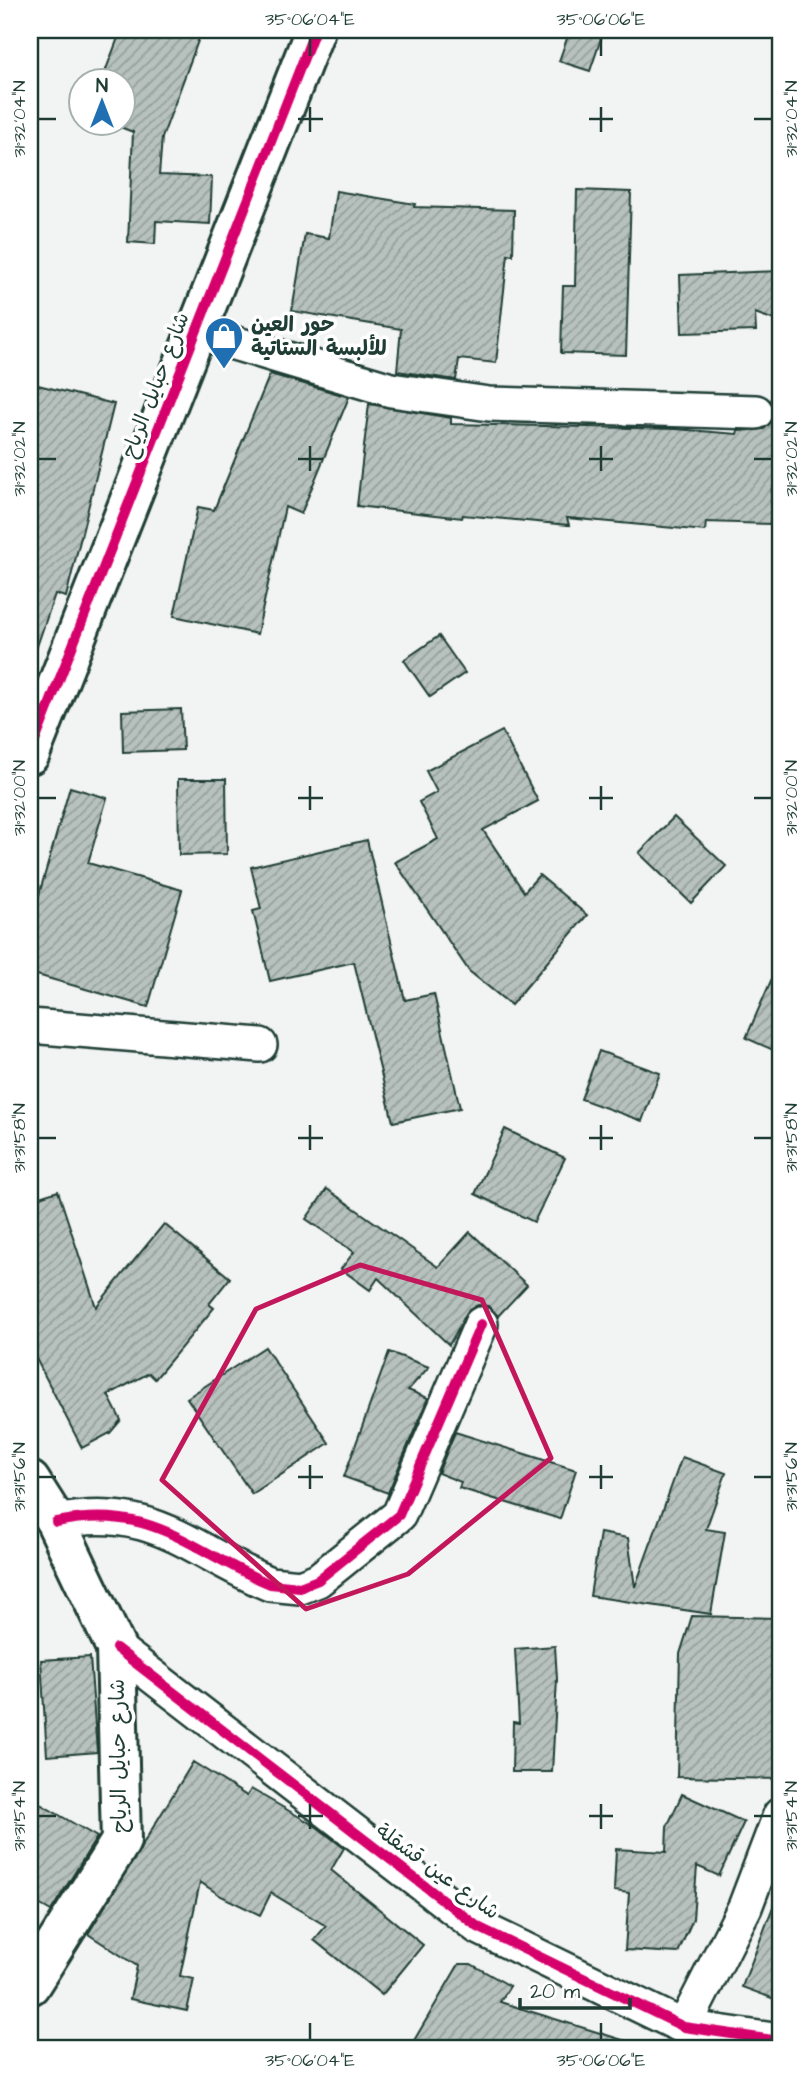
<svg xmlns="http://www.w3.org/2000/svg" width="810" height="2079" font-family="'Architects Daughter','Playpen Sans Arabic',sans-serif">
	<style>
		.building { fill: url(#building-hatch); stroke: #1f3d34; stroke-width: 2 }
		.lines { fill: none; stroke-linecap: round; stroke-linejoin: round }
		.minor-casing { stroke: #1f3d34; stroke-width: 38 }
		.tertiary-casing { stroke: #1f3d34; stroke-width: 44 }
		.minor { stroke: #fff; stroke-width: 33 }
		.tertiary { stroke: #fff; stroke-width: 38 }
		.cycleway-casing { stroke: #fff; stroke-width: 15 }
		.cycleway { stroke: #d6006c; stroke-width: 10 }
		.marked { fill: none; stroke: #c2185b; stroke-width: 5; stroke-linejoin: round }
		.ticks { fill: none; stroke: #1f3d34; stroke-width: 2.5 }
		.labels { text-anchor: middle; stroke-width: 7; stroke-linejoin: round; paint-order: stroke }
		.poi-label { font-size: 21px; font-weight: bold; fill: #1f3d34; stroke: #fff; text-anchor: start }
		.street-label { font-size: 21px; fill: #1f3d34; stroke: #fff }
		.neatline { fill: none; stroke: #1f3d34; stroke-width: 2.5 }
		.ticks-label { font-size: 18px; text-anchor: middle; fill: #1f3d34 }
	</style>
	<defs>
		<pattern id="building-hatch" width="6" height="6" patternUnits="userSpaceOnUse" patternTransform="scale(1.75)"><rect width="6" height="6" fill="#b7c1bd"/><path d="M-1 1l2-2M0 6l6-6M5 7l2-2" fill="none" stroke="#949e9a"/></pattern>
	</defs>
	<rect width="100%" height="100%" fill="#f2f3f3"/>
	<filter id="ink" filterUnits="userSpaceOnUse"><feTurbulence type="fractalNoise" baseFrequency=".0143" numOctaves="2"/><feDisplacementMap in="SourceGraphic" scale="14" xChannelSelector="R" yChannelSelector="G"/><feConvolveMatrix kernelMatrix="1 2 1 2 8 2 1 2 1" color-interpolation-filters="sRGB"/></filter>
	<g filter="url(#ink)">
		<g class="building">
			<polygon points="121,30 202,30 162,138 159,175 212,177 210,224 156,221 155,244 128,242 133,132 107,122 122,122 122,80 102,80"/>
			<polygon points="570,30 604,30 590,71 559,61"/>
			<polygon points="577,190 631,192 626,355 561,353 563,286 575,286"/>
			<polygon points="336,191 415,204 414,207 514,210 513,255 508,254 496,363 459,359 456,380 397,371 401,329 292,311 305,234 329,238"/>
			<polygon points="780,271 780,322 755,313 756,331 682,333 680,275"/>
			<polygon points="270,374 349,397 301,514 285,507 257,634 174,616 198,507 214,510"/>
			<polygon points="30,383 114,404 66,597 55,594 35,652 30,651"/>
			<polygon points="369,404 451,418 451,424 676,429 737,434 738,431 764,429 774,419 780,419 780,489 772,488 770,524 706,522 705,531 567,518 569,525 463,515 462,518 357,506"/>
			<polygon points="439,636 465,673 430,697 404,660"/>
			<polygon points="181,709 183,750 123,752 122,711"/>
			<polygon points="502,731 538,801 483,830 524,892 539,875 587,915 511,1005 469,971 395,862 438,839 419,802 437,792 426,771"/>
			<polygon points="178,779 226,779 227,854 179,855"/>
			<polygon points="70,787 107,798 88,863 182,890 148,1007 30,973 30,926"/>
			<polygon points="674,817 726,866 691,903 639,853"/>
			<polygon points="367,840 405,1000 434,994 460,1108 393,1122 354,962 270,981 253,911 261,909 251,867"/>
			<polygon points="780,960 780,1053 746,1038"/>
			<polygon points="599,1051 660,1073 642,1121 581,1099"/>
			<polygon points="505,1129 565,1158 534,1222 475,1194"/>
			<polygon points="327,1189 438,1267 470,1232 527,1285 498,1316 488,1306 478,1305 469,1309 449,1345 378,1278 370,1290 341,1269 354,1252 306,1219"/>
			<polygon points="58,1191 96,1307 164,1224 230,1278 209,1304 214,1308 155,1379 149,1373 108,1395 121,1420 110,1433 82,1448 30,1347 30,1200"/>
			<polygon points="265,1347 329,1443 252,1494 187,1398"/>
			<polygon points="389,1352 429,1367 408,1390 428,1398 388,1493 344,1477"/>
			<polygon points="455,1432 576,1470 560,1519 459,1488 461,1482 438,1473"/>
			<polygon points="682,1457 726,1473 706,1529 725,1532 711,1614 590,1596 600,1533 628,1538 635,1587"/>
			<polygon points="692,1616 780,1618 780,1779 677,1777 680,1654"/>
			<polygon points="555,1646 557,1679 552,1772 512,1772 513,1722 519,1723 515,1649"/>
			<polygon points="90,1657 97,1752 47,1756 41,1660"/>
			<polygon points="193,1762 247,1796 251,1789 317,1827 344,1848 331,1870 423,1945 382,1995 314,1940 326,1926 271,1893 260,1915 221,1896 200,1882 180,1976 194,1979 187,2011 130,1999 137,1966 88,1934"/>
			<polygon points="682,1794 744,1822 719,1876 697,1866 693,1919 678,1953 625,1950 629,1893 614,1891 616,1849 666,1852 667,1827"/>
			<polygon points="30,1798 97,1837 51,1911 30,1899"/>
			<polygon points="778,1894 780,1894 780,2001 742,1987"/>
			<polygon points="459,1964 471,1964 510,1986 500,2002 629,2042 628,2049 409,2049"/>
		</g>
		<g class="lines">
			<g class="minor-casing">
				<g id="minor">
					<polyline points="197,332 391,390 489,404 756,412"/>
					<polyline points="30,1026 260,1045"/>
					<path d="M56,1522C153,1502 189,1550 270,1584L300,1587L318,1580L399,1515L481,1324"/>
					<polyline points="116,1648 478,1927 684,2027 780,2041"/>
					<polyline points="684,2027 745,1907 780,1815"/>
				</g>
			</g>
			<g class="tertiary-casing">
				<g id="tertiary">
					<polyline points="30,754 315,30"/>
					<polyline points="30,1481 56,1522 116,1648 121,1841 30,1985"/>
				</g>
			</g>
			<use href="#minor" class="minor"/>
			<use href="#tertiary" class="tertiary"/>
			<g class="cycleway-casing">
				<g id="cycleway">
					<polyline points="30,754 315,30"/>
					<path d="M56,1522C153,1502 189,1550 270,1584L300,1587L318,1580L399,1515L481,1324"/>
					<polyline points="116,1648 478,1927 684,2027 780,2041"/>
				</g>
			</g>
			<use href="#cycleway" class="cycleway"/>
		</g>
	</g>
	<path class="marked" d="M360,1265L482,1300L551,1458L408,1574L306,1609L162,1480L256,1309Z"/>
	<path class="ticks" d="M310,38V56M601,38V56M310,107V132M601,107V132M38,119H56M298,119H323M589,119H613M754,119H772M310,446V471M601,446V471M38,459H56M298,459H323M589,459H613M754,459H772M310,786V810M601,786V810M38,798H56M298,798H323M589,798H613M754,798H772M310,1125V1150M601,1125V1150M38,1138H56M298,1138H323M589,1138H613M754,1138H772M310,1465V1489M601,1465V1489M38,1477H56M298,1477H323M589,1477H613M754,1477H772M310,1804V1829M601,1804V1829M38,1816H56M298,1816H323M589,1816H613M754,1816H772M310,2023V2040M601,2023V2040"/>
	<defs>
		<g id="shop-pin" transform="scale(2.0125)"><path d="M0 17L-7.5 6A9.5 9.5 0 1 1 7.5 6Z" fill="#1f6fb2" stroke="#fff"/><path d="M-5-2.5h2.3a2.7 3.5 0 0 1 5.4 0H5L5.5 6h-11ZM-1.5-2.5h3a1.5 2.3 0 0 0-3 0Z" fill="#fff"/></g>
	</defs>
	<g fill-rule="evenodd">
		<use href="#shop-pin" x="224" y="336"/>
	</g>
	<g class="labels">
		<g class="poi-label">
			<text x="251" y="331">حور العين<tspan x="251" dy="24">للألبسة الستاتية</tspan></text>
		</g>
		<g class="street-label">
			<text transform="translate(155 385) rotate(-69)" y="7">شارع حبايل الرياح</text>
			<text transform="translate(118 1756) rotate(-91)" y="7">شارع حبايل الرياح</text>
			<text transform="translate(438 1871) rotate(36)" y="7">شارع عين قشقلة</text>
		</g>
	</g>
	<rect width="810" height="2079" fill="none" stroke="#fff" stroke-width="77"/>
	<g transform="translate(102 102)"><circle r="33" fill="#ffffff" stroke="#a5b1ae" stroke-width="2"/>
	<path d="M0-5L12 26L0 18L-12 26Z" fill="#1f6fb2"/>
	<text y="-10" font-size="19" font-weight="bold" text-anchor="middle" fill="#1f3d34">N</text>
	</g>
	<path d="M520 1998v10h110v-10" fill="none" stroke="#1f3d34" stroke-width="3.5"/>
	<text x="530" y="1998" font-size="21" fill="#1f3d34" stroke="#ffffff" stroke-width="5" paint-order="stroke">20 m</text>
	<rect x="38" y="38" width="734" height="2002" class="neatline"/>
	<g class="ticks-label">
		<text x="310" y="25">35°06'04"E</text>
		<text x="601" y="25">35°06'06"E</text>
		<text transform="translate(19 119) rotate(-90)" y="6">31°32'04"N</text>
		<text transform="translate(791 119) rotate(-90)" y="6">31°32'04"N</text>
		<text transform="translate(19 459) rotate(-90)" y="6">31°32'02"N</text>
		<text transform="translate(791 459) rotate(-90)" y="6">31°32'02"N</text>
		<text transform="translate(19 798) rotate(-90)" y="6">31°32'00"N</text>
		<text transform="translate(791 798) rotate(-90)" y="6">31°32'00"N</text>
		<text transform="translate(19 1138) rotate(-90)" y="6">31°31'58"N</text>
		<text transform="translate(791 1138) rotate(-90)" y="6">31°31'58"N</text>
		<text transform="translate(19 1477) rotate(-90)" y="6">31°31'56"N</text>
		<text transform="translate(791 1477) rotate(-90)" y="6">31°31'56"N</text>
		<text transform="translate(19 1816) rotate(-90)" y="6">31°31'54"N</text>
		<text transform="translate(791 1816) rotate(-90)" y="6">31°31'54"N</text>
		<text x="310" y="2066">35°06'04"E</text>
		<text x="601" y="2066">35°06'06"E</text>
	</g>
</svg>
